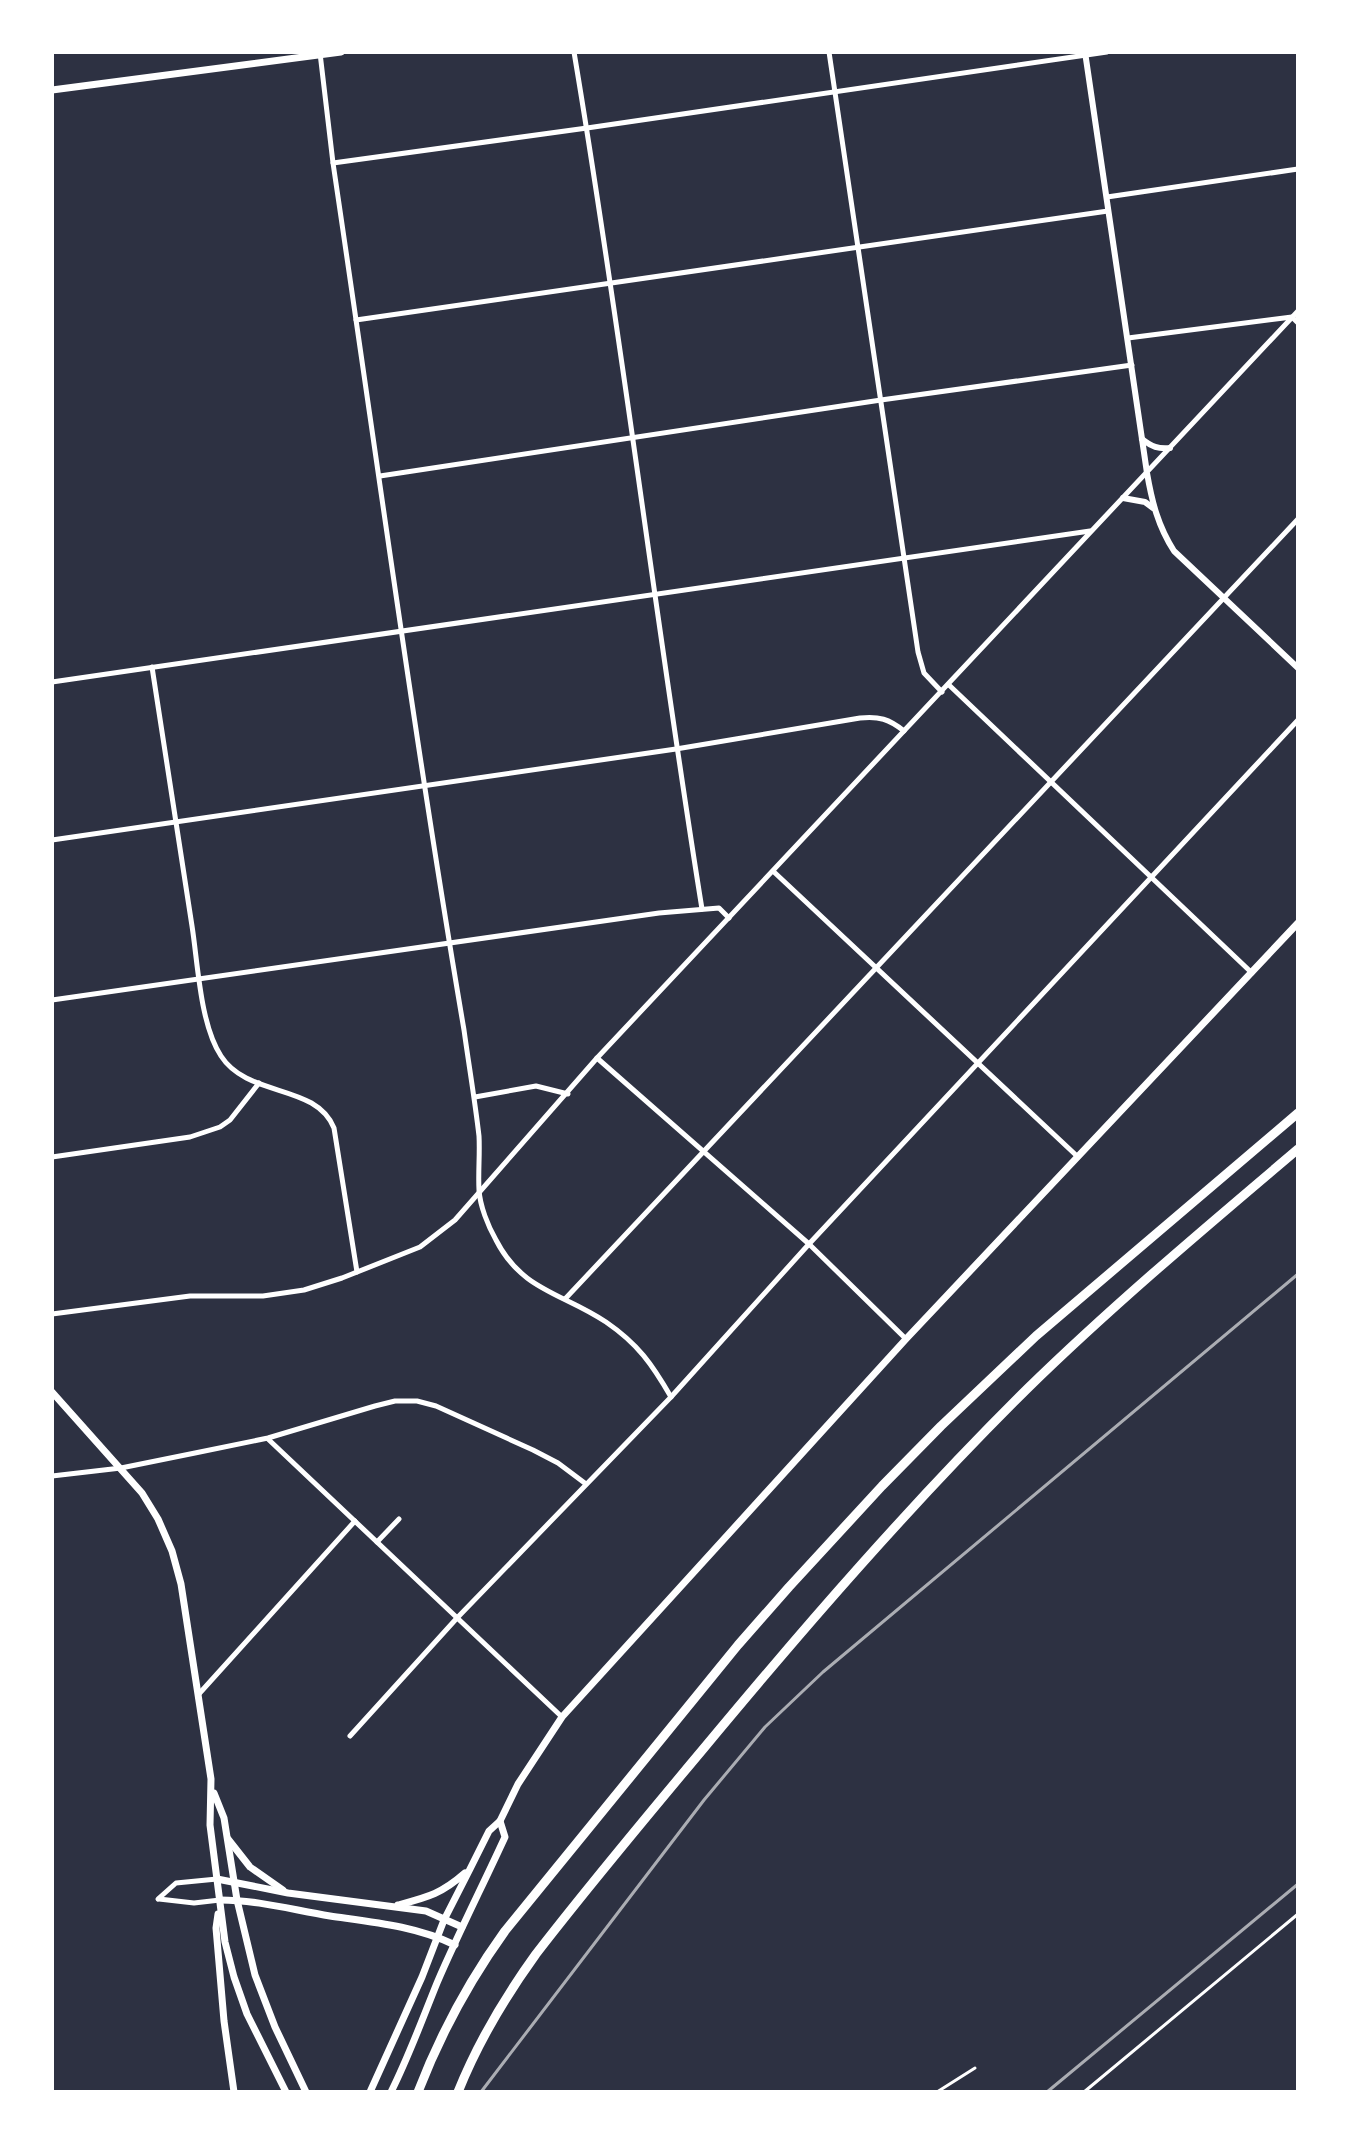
<svg xmlns="http://www.w3.org/2000/svg" width="1350" height="2144" font-family="Literata,serif">
	<style>
		.lines { fill: none; stroke-linecap: round; stroke-linejoin: round }
		.service { stroke: #fff; stroke-width: 3 }
		.minor { stroke: #fff; stroke-width: 5 }
		.tertiary { stroke: #fff; stroke-width: 6 }
		.secondary { stroke: #fff; stroke-width: 7 }
		.motorway { stroke: #fff; stroke-width: 9 }
		.rail { stroke: #abadb3; stroke-width: 3 }
	</style>
	<rect width="100%" height="100%" fill="#2d3142"/>
	<g class="lines">
		<g class="service">
			<polyline points="937,2092 975,2068"/>
			<polyline points="1084,2092 1298,1914"/>
		</g>
		<g class="minor">
			<path d="M574,52C622,337 656,624 702,909"/>
			<polyline points="829,52 918,652 924,673 942,692"/>
			<path d="M320,53L333,163C376,452 415,742 464,1030C469,1066 475,1101 479,1136C480,1154 478,1172 479,1190C480,1206 488,1226 496,1240C522,1291 563,1293 606,1322C638,1344 652,1364 671,1397"/>
			<polyline points="333,163 587,128 1107,52"/>
			<polyline points="1107,197 1298,169"/>
			<polyline points="356,320 1108,211"/>
			<polyline points="1128,338 1292,317 1298,323"/>
			<polyline points="380,476 881,400 1132,365"/>
			<path d="M152,667C165,753 179,840 192,926C198,964 200,1024 221,1056C248,1098 316,1083 334,1128L357,1272"/>
			<polyline points="52,682 1090,531"/>
			<polyline points="949,685 1252,973"/>
			<path d="M52,840L676,749L860,718C879,716 889,719 904,731"/>
			<polyline points="774,872 1078,1157"/>
			<polyline points="52,1000 659,913 719,908 729,918"/>
			<polyline points="597,1058 809,1244 906,1339"/>
			<polyline points="475,1097 536,1086 568,1094"/>
			<polyline points="52,1157 190,1137 220,1127 230,1120 259,1083"/>
			<polyline points="565,1299 1298,519"/>
			<polyline points="52,1314 190,1296 263,1296 304,1290 342,1278 420,1247 455,1220 597,1058 1298,311"/>
			<polyline points="268,1439 562,1717"/>
			<polyline points="52,1476 121,1468 195,1453 268,1438 375,1406 395,1401 417,1401 436,1406 533,1450 558,1463 586,1484"/>
			<polyline points="377,1542 399,1519"/>
			<polyline points="198,1695 355,1521"/>
			<polyline points="350,1736 457,1618 671,1397 809,1244 1298,720"/>
			<polyline points="158,1899 176,1883 217,1879"/>
			<polyline points="159,1899 194,1903 220,1900"/>
		</g>
		<g class="tertiary">
			<path d="M1085,52L1147,473C1152,502 1158,526 1174,551L1298,668"/>
			<path d="M1142,439C1152,447 1158,449 1170,448"/>
			<polyline points="1123,498 1145,502 1153,508"/>
		</g>
		<g class="secondary">
			<polyline points="52,90 341,52"/>
			<polyline points="52,1392 142,1493 158,1519 172,1551 181,1584 211,1779 210,1825 225,1942 234,1977 247,2014 286,2092"/>
			<polyline points="214,1793 224,1818 237,1900 255,1975 275,2027 306,2092"/>
			<polyline points="228,1839 250,1867 283,1890"/>
			<polyline points="217,1879 288,1893 426,1911 462,1927"/>
			<path d="M220,1900C258,1900 293,1910 330,1916C372,1922 416,1926 455,1945"/>
			<path d="M398,1905C428,1897 441,1894 465,1873"/>
			<polyline points="218,1914 216,1928 224,2021 234,2092"/>
			<polyline points="370,2092 422,1977 444,1920 470,1869 489,1831 500,1821 518,1784 562,1717 906,1339 1298,923"/>
			<path d="M391,2092C409,2056 422,2020 437,1983C458,1934 483,1885 505,1837L500,1821"/>
		</g>
		<g class="motorway">
			<path d="M418,2092C440,2035 469,1981 505,1931L738,1645L789,1587L882,1486L941,1426L1036,1336L1298,1113"/>
			<path d="M458,2092C478,2042 505,1997 536,1954C590,1884 647,1816 704,1748C807,1624 912,1503 1027,1389C1113,1305 1206,1227 1298,1149"/>
		</g>
		<g class="rail">
			<polyline points="481,2092 704,1800 765,1727 823,1672 1298,1274"/>
			<polyline points="1047,2092 1298,1884"/>
		</g>
	</g>
	<rect width="1350" height="2144" fill="none" stroke="#ffffff" stroke-width="108"/>
</svg>
